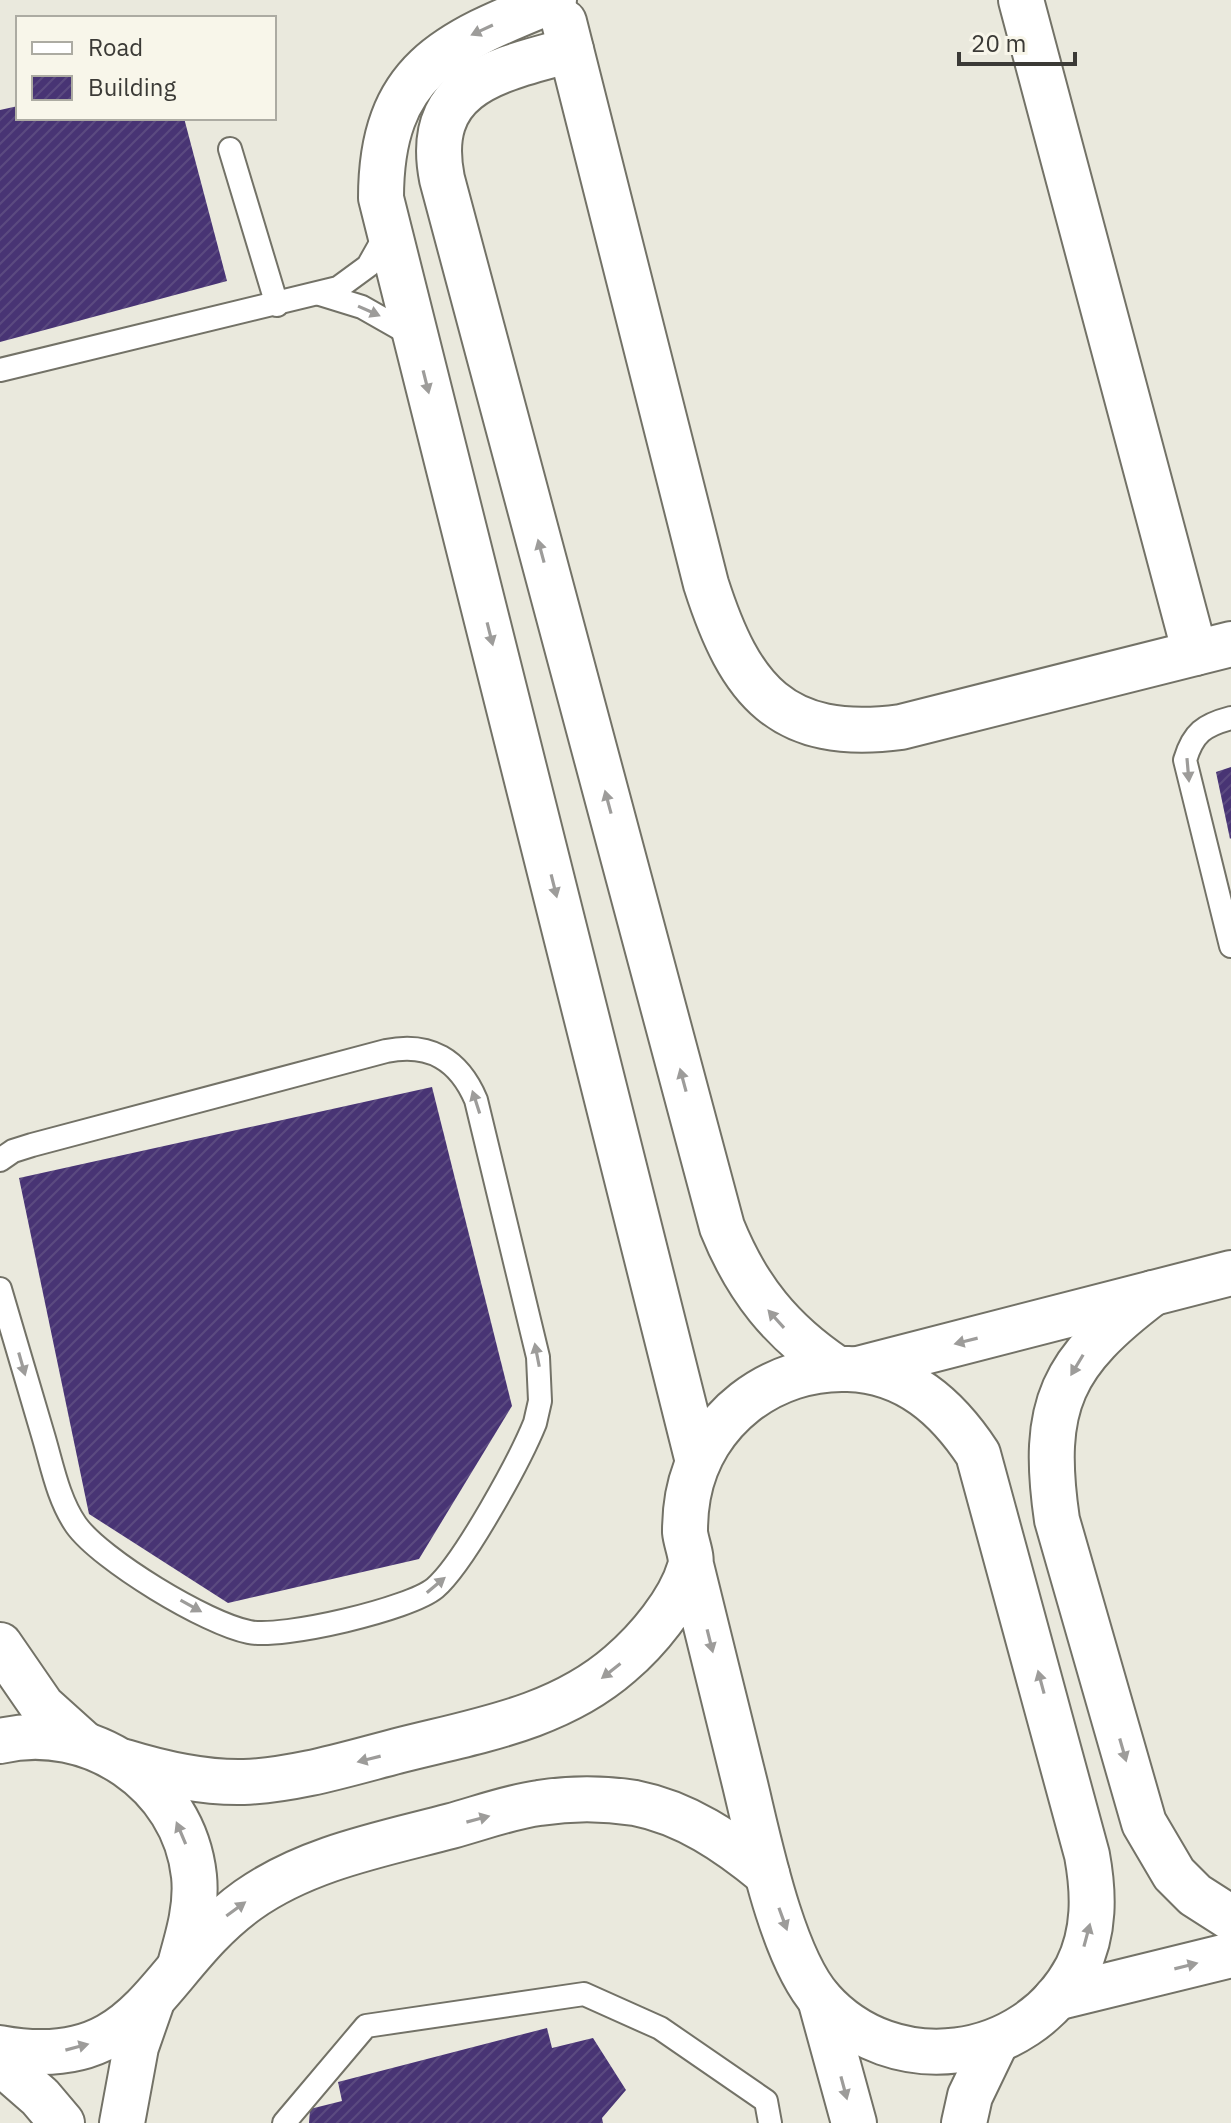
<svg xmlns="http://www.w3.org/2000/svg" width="1231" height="2123" font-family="'IBM Plex Sans',sans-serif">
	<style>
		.building { fill: url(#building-hatch) }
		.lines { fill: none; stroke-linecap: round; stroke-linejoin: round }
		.lane-casing { stroke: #737267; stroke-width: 26 }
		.street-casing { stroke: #737267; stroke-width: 48 }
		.lane { stroke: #fff; stroke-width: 22 }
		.street { stroke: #fff; stroke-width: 44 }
		.oneway { fill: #9d9c9a }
	</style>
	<defs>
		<pattern id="building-hatch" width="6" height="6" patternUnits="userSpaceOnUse" patternTransform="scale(2)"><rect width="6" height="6" fill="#483474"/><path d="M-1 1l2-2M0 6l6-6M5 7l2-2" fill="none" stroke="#5b4a80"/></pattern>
	</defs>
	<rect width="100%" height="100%" fill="#eae9dd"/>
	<g class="building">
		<polygon points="18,106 18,118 184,118 227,281 0,342 0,110"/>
		<polygon points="1231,767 1231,838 1230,839 1216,772"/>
		<polygon points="432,1087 512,1406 419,1559 228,1603 89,1514 19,1178"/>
		<polygon points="547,2028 552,2048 593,2038 626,2090 602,2118 603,2123 309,2123 310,2109 342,2101 338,2082"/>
	</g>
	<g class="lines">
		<g class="lane-casing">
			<g id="lane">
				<polyline points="230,149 277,305"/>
				<polyline points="320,294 362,307 413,336"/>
				<polyline points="0,370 338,288 368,266 386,234"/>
				<path d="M1231,718C1204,725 1193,733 1185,760L1231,946"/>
				<path d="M0,1160L13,1151L32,1145L386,1051C430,1042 459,1060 476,1100L538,1357L540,1401L535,1423C520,1460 464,1563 435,1588C410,1609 282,1639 249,1632C207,1624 101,1560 76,1525C58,1499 52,1465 43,1435C29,1386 14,1338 0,1289"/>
				<polyline points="284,2123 366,2026 584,1994 660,2028 766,2101 770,2123"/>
			</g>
		</g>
		<g class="street-casing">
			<g id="street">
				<path d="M554,0C448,43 381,69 381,198L698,1462"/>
				<polyline points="1021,0 1195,653"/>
				<path d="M564,22L706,584C740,690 781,743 901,727L1231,644"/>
				<path d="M571,50C498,70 423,83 442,179L722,1227C747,1289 781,1331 836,1368"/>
				<path d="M1153,1293C1062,1362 1040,1404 1057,1520L1144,1823L1174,1874L1195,1895L1231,1918"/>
				<polyline points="858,1369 1231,1273"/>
				<polyline points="0,1645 42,1706 82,1742"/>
				<path d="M0,1741C89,1720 184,1782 194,1876C197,1905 189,1933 181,1961"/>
				<path d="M125,1762C164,1774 203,1783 244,1782C296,1780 347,1764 397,1751C475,1731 557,1719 620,1664C647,1641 680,1602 690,1567C693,1557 686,1543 685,1532C685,1521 686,1507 688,1496C702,1419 772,1366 848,1369C907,1371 947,1407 978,1454L1087,1855C1094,1893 1095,1932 1077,1968C1026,2064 893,2081 821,2000C782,1956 759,1842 745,1784C727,1711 709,1638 691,1565"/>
				<polyline points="1056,1998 1231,1955"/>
				<polyline points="820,1999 854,2123"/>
				<path d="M0,2048C144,2075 154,1967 248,1900C307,1858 383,1844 451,1826C480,1818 510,1807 539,1803C570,1798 604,1798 635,1803C686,1813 728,1842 767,1874"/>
				<polyline points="0,2062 40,2097 62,2123"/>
				<polyline points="122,2123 136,2047 151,2004"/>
				<polyline points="964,2123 970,2096 996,2042"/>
			</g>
		</g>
		<use href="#lane" class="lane"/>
		<use href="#street" class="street"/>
	</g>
	<defs><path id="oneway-solid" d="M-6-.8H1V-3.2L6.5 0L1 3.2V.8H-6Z" transform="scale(2)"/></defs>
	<g class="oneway">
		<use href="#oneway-solid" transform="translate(482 30) rotate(155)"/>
		<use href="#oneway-solid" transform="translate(369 311) rotate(24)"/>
		<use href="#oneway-solid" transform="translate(426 382) rotate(76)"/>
		<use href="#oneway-solid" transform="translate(541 551) rotate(-105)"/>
		<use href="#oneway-solid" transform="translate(490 634) rotate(76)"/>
		<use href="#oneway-solid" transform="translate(1188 770) rotate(85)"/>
		<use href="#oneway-solid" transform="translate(608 802) rotate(-105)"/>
		<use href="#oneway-solid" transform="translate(554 886) rotate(76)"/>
		<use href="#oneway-solid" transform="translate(683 1080) rotate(-105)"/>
		<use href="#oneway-solid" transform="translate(476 1102) rotate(-108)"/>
		<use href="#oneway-solid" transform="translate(776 1319) rotate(-132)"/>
		<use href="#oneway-solid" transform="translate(966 1341) rotate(166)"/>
		<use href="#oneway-solid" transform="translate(537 1355) rotate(-101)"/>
		<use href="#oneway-solid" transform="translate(22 1364) rotate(74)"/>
		<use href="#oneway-solid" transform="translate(1077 1365) rotate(121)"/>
		<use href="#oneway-solid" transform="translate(436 1585) rotate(-40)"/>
		<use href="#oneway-solid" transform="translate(191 1606) rotate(29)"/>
		<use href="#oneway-solid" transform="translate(710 1641) rotate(76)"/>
		<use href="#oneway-solid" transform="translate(611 1671) rotate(142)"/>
		<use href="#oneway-solid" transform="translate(1041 1682) rotate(-105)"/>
		<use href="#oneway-solid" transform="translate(1123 1750) rotate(74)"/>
		<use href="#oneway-solid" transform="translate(369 1759) rotate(166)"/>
		<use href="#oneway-solid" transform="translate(478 1819) rotate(-15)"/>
		<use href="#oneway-solid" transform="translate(181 1833) rotate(-113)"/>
		<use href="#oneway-solid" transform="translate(236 1909) rotate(-36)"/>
		<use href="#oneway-solid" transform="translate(783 1919) rotate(70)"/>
		<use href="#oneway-solid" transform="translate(1087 1935) rotate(-75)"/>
		<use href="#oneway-solid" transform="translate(1186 1966) rotate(-14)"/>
		<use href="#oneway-solid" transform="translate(77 2047) rotate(-15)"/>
		<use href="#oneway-solid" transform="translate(844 2088) rotate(75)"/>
	</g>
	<rect x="16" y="16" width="260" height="104" fill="#f8f6ea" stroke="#acaba2" stroke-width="2"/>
	<rect x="32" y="42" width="40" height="12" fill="#ffffff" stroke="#acaba2" stroke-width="2"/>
	<text x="88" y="56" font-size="24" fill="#3b3a36">Road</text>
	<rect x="32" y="76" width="40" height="24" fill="url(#building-hatch)" stroke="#acaba2" stroke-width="2"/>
	<text x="88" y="96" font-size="24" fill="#3b3a36">Building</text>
	<path d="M959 52v12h116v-12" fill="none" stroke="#3b3a36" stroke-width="4"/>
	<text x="971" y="52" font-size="24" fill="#3b3a36" stroke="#f8f6ea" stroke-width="6" paint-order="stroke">20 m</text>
</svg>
